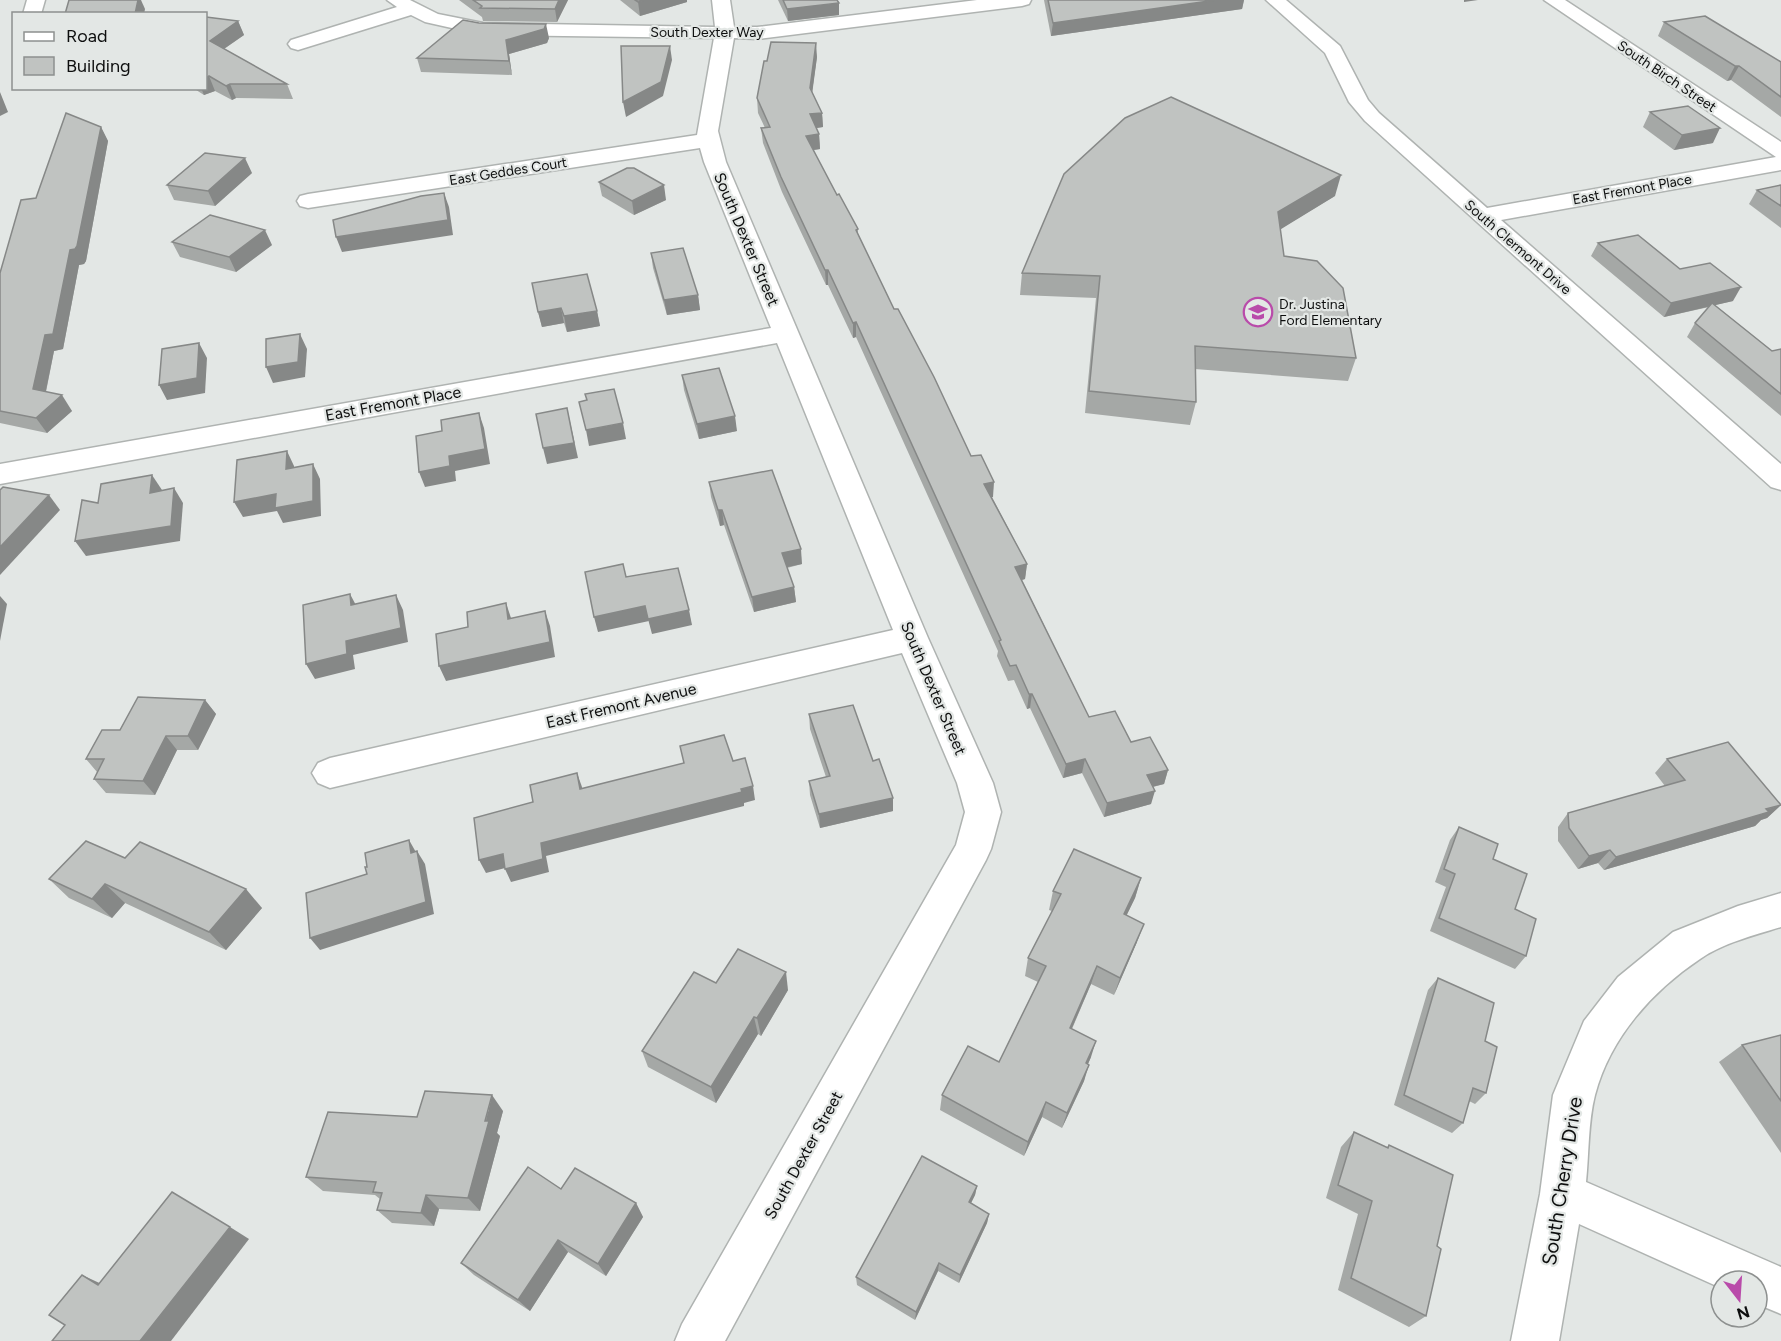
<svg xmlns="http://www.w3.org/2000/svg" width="1781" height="1341" font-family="Figtree,sans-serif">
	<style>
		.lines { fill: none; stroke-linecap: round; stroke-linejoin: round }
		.minor-casing { stroke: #afb3b1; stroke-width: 3 }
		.minor { fill: #fff; fill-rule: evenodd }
		.wall { fill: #a5a8a6 }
		.shaded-wall { fill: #868887 }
		.building { fill: #c0c3c1; stroke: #868887; stroke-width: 1.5 }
		.labels { text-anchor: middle; stroke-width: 4.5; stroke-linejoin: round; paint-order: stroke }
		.far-street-label { font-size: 14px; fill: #0d0e0e; stroke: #e3e7e5 }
		.far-poi-label { font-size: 14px; fill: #0d0e0e; stroke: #e3e7e5; text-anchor: start }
		.street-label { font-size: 16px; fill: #0d0e0e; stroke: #e3e7e5 }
		.near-street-label { font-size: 20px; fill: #0d0e0e; stroke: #e3e7e5 }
	</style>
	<rect width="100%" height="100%" fill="#e3e7e5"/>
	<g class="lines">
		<g class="minor-casing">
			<g id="minor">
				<polygon points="27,0 45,0 41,14 23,14"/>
				<polygon points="387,0 410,0 438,14 483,23 715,27 712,0 730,0 734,27 757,27 977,0 1031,0 1029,4 1022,6 757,39 734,38 718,131 726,162 928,638 993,783 1001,812 991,849 986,860 725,1341 675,1341 682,1324 956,845 965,812 957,783 902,653 330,788 318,783 312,773 318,763 330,758 893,630 777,343 0,484 0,464 771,328 704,162 700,148 308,208 300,206 297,201 300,196 308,194 697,135 714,38 483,35 425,22 411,15 298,50 291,48 288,44 291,40 397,7"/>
				<polygon points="1266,0 1286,0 1340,46 1368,100 1379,113 1487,208 1776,157 1544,0 1565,0 1781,142 1781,170 1501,220 1781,464 1781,490 1771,487 1365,121 1349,102 1325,53"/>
				<path d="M1781,893V927C1755,935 1723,943 1700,959C1652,991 1610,1038 1595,1095C1588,1122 1589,1154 1586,1182L1781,1267V1314L1757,1304V1281H1721V1288L1579,1224L1559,1341H1511L1540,1194L1553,1095L1584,1021L1618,977L1673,932L1738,906Z"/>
			</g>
		</g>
		<use href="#minor" class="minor"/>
	</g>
	<g class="wall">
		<polygon points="459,0 568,0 557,22 483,21 482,17"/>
		<polygon points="620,0 687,0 687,2 640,16"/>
		<polygon points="778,0 837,0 839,3 839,15 788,21"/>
		<polygon points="1044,0 1244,0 1242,9 1051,36"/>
		<polygon points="206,17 238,21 244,35 224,49 287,84 293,99 236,98 232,100 215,91 204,95 193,88 206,88"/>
		<polygon points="1664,22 1781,62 1781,117 1731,80 1727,81 1658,36"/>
		<polygon points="549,38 547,43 509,54 512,75 421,72 417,58"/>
		<polygon points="817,57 812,92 822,113 823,127 816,128 819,134 820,149 813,150 837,195 858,229 858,234 894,309 993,497 992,497 1027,564 1025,579 1022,580 1089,717 1131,742 1168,770 1164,784 1153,787 1151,804 1104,817 1082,773 1063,778 1030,708 1027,709 1014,680 1008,681 997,656 998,651 856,337 853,338 828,285 826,285 782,192 763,143 761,128 765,128 758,113 757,98"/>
		<polygon points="1650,112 1713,143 1674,150 1643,127"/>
		<polygon points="101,127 108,141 86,261 84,264 79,265 63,349 54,351 46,392 72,411 47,433 0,423 0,273 36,198"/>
		<polygon points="252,173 215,206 174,200 167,185"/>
		<polygon points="599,182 666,200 634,215 602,196"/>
		<polygon points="1781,185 1781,228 1749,204 1757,190"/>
		<polygon points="1335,196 1280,229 1284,256 1356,358 1348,381 1195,369 1196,402 1190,425 1085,413 1096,298 1020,295 1022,273"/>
		<polygon points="172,242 272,245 236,272 180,257"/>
		<polygon points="1598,243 1680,269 1733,301 1715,305 1772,351 1781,349 1781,416 1687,337 1695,323 1709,307 1664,317 1591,256"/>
		<polygon points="651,253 698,295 700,310 667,315 653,268"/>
		<polygon points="597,311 600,326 567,332 564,323 542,327 538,312"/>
		<polygon points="682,375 737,431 699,439 684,390"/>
		<polygon points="709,482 802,564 787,568 794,587 796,602 754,612 724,525 720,526 711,497"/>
		<polygon points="205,700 216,714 198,750 177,750 155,795 106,793 94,779 97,772 86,759 120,730"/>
		<polygon points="809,714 873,761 893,798 893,811 820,828 810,795 809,781 826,777 810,729"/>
		<polygon points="1667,759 1781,805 1767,818 1761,820 1755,826 1604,870 1598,863 1578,869 1558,841 1558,827 1568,813 1665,786 1655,773"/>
		<polygon points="1459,827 1493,859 1515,909 1526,956 1515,969 1430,931 1446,887 1435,882 1450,840"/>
		<polygon points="125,858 262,908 226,950 125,903 112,918 69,898 49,879"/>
		<polygon points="1141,878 1135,898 1126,916 1137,942 1114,995 1091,984 1072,1029 1091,1057 1088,1064 1084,1081 1062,1128 1042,1117 1024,1156 940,1110 942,1095 999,1062 1038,982 1025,976 1028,958 1052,911 1049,910 1053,891"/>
		<polygon points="1438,978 1485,1041 1486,1093 1475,1104 1469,1101 1463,1123 1452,1133 1394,1105 1428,990"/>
		<polygon points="716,983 788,990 761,1036 758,1034 716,1103 648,1067 642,1051"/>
		<polygon points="1781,1035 1781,1153 1719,1062 1742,1045"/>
		<polygon points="503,1111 497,1133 500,1136 480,1211 439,1209 434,1226 392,1223 377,1210 380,1199 375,1195 323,1191 306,1177 417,1117"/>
		<polygon points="1354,1132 1387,1147 1389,1145 1437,1246 1426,1316 1409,1327 1338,1290 1358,1214 1326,1198 1341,1147"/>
		<polygon points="977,1186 975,1195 971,1203 989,1214 987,1223 959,1283 938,1271 915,1320 857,1285 856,1277"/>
		<polygon points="561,1189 636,1203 643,1217 606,1276 568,1252 530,1311 474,1275 461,1263"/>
	</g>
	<g class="shaded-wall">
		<polygon points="138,0 141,0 145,9 144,14 135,14"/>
		<polygon points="559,0 568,0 557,22 555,9"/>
		<polygon points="646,0 687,0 687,2 640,16 638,2"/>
		<polygon points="1216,0 1244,0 1242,9 1051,36 1053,23"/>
		<polygon points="1464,0 1478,0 1464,2"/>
		<polygon points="839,3 839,15 788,21 787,9"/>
		<polygon points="238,21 244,35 215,55 210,41"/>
		<polygon points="546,24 549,38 547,43 509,54 512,75 509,61 506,40"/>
		<polygon points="816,43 817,57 811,102 810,88"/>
		<polygon points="670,46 672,60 663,96 626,117 623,102"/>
		<polygon points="1735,66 1739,66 1731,80 1727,81"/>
		<polygon points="209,76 215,91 204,95 201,88 206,88 206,78"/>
		<polygon points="230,84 236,98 232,100 226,86"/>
		<polygon points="0,92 8,112 0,116"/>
		<polygon points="822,113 823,127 810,129 810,114"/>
		<polygon points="101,127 108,141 86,261 84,264 79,265 63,349 54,351 43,405 33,389 45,335 70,250"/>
		<polygon points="1720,128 1713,143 1674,150 1682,135"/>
		<polygon points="819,134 820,149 807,151 806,136"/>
		<polygon points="245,158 252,173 215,206 208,191"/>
		<polygon points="1341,175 1335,196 1273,234 1278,212"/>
		<polygon points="664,185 666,200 634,215 632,201"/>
		<polygon points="444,193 449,207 453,235 342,252 336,237"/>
		<polygon points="265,230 272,245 236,272 229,257"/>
		<polygon points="825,270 828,270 828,285 826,285"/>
		<polygon points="1741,287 1733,301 1664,317 1671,303"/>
		<polygon points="698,295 700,310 667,315 664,300"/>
		<polygon points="561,308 564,323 542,327 538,312"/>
		<polygon points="597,311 600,326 567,332 564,316"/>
		<polygon points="856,322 856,337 853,338 853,323"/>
		<polygon points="300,334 307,349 305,377 273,383 266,367"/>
		<polygon points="199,343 207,358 205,393 167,400 159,385"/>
		<polygon points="62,395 72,411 47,433 36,418"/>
		<polygon points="567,408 578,458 547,464 543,448"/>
		<polygon points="479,413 484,428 490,464 455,471 456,481 425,487 419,472 449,456"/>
		<polygon points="735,416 737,431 699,439 697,424"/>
		<polygon points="623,423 626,439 589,446 586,430"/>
		<polygon points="287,451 294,466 294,484 286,469"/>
		<polygon points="313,464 320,479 321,516 283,523 277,511 243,517 234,502"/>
		<polygon points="152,475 162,490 160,508 150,493"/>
		<polygon points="994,482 993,497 983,499 984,484"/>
		<polygon points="174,488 183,503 180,541 86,556 75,541"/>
		<polygon points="49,495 60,510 0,575 0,547"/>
		<polygon points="718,510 722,510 724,525 720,526"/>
		<polygon points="801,549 802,564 783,568 782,553"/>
		<polygon points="1027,564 1025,579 1014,582 1015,567"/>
		<polygon points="794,587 796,602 754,612 752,597"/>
		<polygon points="350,594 358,609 351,605"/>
		<polygon points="396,595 403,610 408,642 353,655 355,669 315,679 306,664 346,641"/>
		<polygon points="0,596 7,604 0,641"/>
		<polygon points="506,603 511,618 508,619"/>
		<polygon points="645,606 649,621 598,632 594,617"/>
		<polygon points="689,610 692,625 652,634 648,619"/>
		<polygon points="545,611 550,626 555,657 446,681 439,666"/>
		<polygon points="1029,694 1032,694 1030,708 1027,709"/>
		<polygon points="205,700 216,714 198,750 188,736"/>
		<polygon points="166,736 177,750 155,795 143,781"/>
		<polygon points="1085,759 1082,773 1063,778 1066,764"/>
		<polygon points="1168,770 1164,784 1143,789 1147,775"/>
		<polygon points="577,773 582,787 585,803 580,789"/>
		<polygon points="753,786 755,800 744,803 744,806 546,856 549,872 511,882 505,869 541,843"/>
		<polygon points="1155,791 1151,804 1104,817 1107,803"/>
		<polygon points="893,798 893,811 820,828 819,814"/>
		<polygon points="1781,805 1767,818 1761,820 1755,826 1604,870 1616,857"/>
		<polygon points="409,840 417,854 411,853"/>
		<polygon points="1610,850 1598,863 1578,869 1589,856"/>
		<polygon points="417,851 425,864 434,914 320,950 310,938"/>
		<polygon points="503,854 509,867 486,873 479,860"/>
		<polygon points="1141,878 1135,898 1118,933 1124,914"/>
		<polygon points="105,884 125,903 112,918 92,899"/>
		<polygon points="246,889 262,908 226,950 209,932"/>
		<polygon points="1144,924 1137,942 1114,995 1120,978"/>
		<polygon points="1097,966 1091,984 1065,1044 1070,1028"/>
		<polygon points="786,972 788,990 761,1036 757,1018"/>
		<polygon points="754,1017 758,1034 716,1103 711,1087"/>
		<polygon points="1096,1041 1091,1057 1081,1080 1086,1063"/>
		<polygon points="1089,1065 1084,1081 1062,1128 1067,1113"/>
		<polygon points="492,1095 503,1111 497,1133 500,1136 480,1211 468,1198"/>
		<polygon points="1046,1102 1042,1117 1024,1156 1028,1142"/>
		<polygon points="977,1186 975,1195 967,1211 969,1202"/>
		<polygon points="426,1195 439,1209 434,1226 421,1213"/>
		<polygon points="636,1203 643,1217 606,1276 598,1264"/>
		<polygon points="989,1214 987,1223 959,1283 960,1275"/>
		<polygon points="230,1227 249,1239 171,1341 140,1341"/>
		<polygon points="558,1240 568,1252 530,1311 518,1300"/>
		<polygon points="939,1263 938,1271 915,1320 916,1312"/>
		<polygon points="82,1275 106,1286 98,1285"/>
	</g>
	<g class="building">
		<polygon points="69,0 138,0 135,14 65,14"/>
		<polygon points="473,0 559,0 555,9 480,8 482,6"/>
		<polygon points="635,0 646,0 638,2"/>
		<polygon points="783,0 837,0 839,3 787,9"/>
		<polygon points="1048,0 1216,0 1053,23"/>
		<polygon points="1705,16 1781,62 1781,97 1739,66 1735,66 1664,22"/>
		<polygon points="206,17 238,21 210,41 287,84 230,84 226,86 209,76 206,78"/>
		<polygon points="463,20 479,23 546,24 544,29 506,40 509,61 417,58"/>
		<polygon points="771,42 816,43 810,88 822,113 810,114 819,134 806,136 837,195 839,194 858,229 856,230 894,309 898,309 934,377 971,456 981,455 994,482 984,484 1027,564 1015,567 1089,717 1115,711 1131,742 1150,737 1168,770 1147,775 1155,791 1107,803 1085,759 1066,764 1032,694 1029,694 1016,665 1010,666 999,641 1001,640 856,322 853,323 828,270 825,270 781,177 761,128 770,127 757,98 764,61 767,61"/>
		<polygon points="621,46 670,46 661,82 623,102"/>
		<polygon points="1171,97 1341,175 1278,212 1284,256 1317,261 1343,288 1356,358 1195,346 1196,402 1089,391 1100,276 1022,273 1064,174 1125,118"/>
		<polygon points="1688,106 1720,128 1682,135 1650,112"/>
		<polygon points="66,113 101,127 77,246 75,249 70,250 53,334 45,335 33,389 62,395 36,418 0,411 0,273 21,200 36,198"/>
		<polygon points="205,153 245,158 208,191 167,185"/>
		<polygon points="627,168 634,168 664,185 632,201 599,182"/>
		<polygon points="1781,185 1781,206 1757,190"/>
		<polygon points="444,193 448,220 336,237 333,220 421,196"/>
		<polygon points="210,215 265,230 229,257 172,242"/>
		<polygon points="1638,235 1680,269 1710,263 1741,287 1671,303 1598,243"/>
		<polygon points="683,248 698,295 664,300 651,253"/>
		<polygon points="587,274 597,311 564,316 561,308 538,312 532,283"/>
		<polygon points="1712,303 1772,351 1781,349 1781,394 1695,323"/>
		<polygon points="300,334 298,362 266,367 266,339"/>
		<polygon points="199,343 197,378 159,385 162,349"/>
		<polygon points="719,368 735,416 697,424 682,375"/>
		<polygon points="614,389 623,423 586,430 579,402 587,400 585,394"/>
		<polygon points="567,408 574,443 543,448 536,414"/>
		<polygon points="479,413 485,449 449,456 450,466 419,472 416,436 442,431 441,420"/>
		<polygon points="287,451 286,469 313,464 313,501 275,508 276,494 234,502 237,460"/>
		<polygon points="772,470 801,549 782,553 794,587 752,597 722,510 718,510 709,482"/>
		<polygon points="152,475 150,493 174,488 171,526 75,541 82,500 98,503 101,484"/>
		<polygon points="3,487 49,495 0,547 0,490"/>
		<polygon points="623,564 626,577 678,568 689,610 648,619 645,606 594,617 585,572"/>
		<polygon points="350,594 351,605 396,595 401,628 346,641 347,654 306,664 303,605"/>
		<polygon points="506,603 508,619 545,611 550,642 439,666 436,634 468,627 467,612"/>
		<polygon points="138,697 205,700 188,736 166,736 143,781 94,779 104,759 86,759 102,730 120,730"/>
		<polygon points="853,705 873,761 879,759 893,798 819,814 809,781 830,776 809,714"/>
		<polygon points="724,735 733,761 745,758 753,786 741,789 742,792 541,843 543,859 505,869 503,854 479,860 474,818 533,802 530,785 577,773 580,789 684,763 680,746"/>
		<polygon points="1728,742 1781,805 1766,809 1769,812 1616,857 1610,850 1589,856 1569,828 1568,813 1685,780 1667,759"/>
		<polygon points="1459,827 1498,844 1493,859 1527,874 1515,909 1536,919 1526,956 1439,918 1455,874 1444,869"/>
		<polygon points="409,840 411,853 417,851 426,902 310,938 306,893 367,874 365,867 367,867 365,853"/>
		<polygon points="86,841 125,858 140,842 246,889 209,932 105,884 92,899 49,879"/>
		<polygon points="1074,849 1141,878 1124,914 1144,924 1120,978 1097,966 1070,1028 1096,1041 1086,1063 1089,1065 1067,1113 1046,1102 1028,1142 942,1095 968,1046 999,1062 1046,966 1028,958 1061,894 1053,891"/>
		<polygon points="738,949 786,972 757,1018 754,1017 711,1087 642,1051 694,972 716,983"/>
		<polygon points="1438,978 1494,1003 1485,1041 1497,1047 1486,1093 1473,1088 1463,1123 1404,1095"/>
		<polygon points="1781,1035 1781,1101 1742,1045"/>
		<polygon points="425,1091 492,1095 485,1121 489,1121 468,1198 426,1195 421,1213 377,1210 382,1193 373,1192 376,1182 306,1177 328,1112 417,1117"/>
		<polygon points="1354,1132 1388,1148 1389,1145 1453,1175 1437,1246 1441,1249 1426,1316 1351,1278 1372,1201 1338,1185"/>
		<polygon points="922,1156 977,1186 969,1202 989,1214 960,1275 939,1263 916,1312 856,1277"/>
		<polygon points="528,1167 561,1189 575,1168 636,1203 598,1264 558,1240 518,1300 461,1263"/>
		<polygon points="172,1192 230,1227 140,1341 52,1341 65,1325 49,1315 82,1275 98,1285"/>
	</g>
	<defs>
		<g id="school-ring" transform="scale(1.5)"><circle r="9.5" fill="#e3e7e5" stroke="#b94baa" stroke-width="1.5"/><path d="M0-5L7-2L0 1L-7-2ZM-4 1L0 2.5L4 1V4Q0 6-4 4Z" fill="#b94baa"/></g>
	</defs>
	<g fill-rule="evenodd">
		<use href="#school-ring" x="1258" y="312"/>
	</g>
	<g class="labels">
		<g class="far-street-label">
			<text x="707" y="37">South Dexter Way</text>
			<text transform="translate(1667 76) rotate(34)" y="5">South Birch Street</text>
			<text transform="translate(508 171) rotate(-9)" y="5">East Geddes Court</text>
			<text transform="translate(1632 189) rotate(-10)" y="5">East Fremont Place</text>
			<text transform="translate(1518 247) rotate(41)" y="5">South Clermont Drive</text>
		</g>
		<g class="far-poi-label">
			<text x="1279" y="309">Dr. Justina<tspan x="1279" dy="16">Ford Elementary</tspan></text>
		</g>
		<g class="street-label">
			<text transform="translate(747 239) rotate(67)" y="6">South Dexter Street</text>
			<text transform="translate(393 403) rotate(-10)" y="6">East Fremont Place</text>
			<text transform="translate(934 688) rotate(67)" y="6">South Dexter Street</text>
			<text transform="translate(621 705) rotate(-13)" y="6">East Fremont Avenue</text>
			<text transform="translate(803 1155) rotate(-61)" y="6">South Dexter Street</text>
		</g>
		<g class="near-street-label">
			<text transform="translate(1562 1181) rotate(-81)" y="7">South Cherry Drive</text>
		</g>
	</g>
	<rect x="12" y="12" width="195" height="78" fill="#e3e7e5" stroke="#8d908f" stroke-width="1.5"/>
	<rect x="24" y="32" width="30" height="9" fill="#ffffff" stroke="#8d908f" stroke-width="1.5"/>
	<text x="66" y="42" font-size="18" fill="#0d0e0e">Road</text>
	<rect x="24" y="57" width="30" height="18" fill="#c0c3c1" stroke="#8d908f" stroke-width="1.5"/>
	<text x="66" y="72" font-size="18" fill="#0d0e0e">Building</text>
	<g transform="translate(1739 1299) rotate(163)"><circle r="28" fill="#e3e7e5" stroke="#8d908f" stroke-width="1.5"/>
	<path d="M0-4.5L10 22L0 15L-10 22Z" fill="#b94baa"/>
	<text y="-9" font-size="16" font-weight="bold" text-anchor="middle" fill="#0d0e0e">N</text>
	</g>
</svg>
